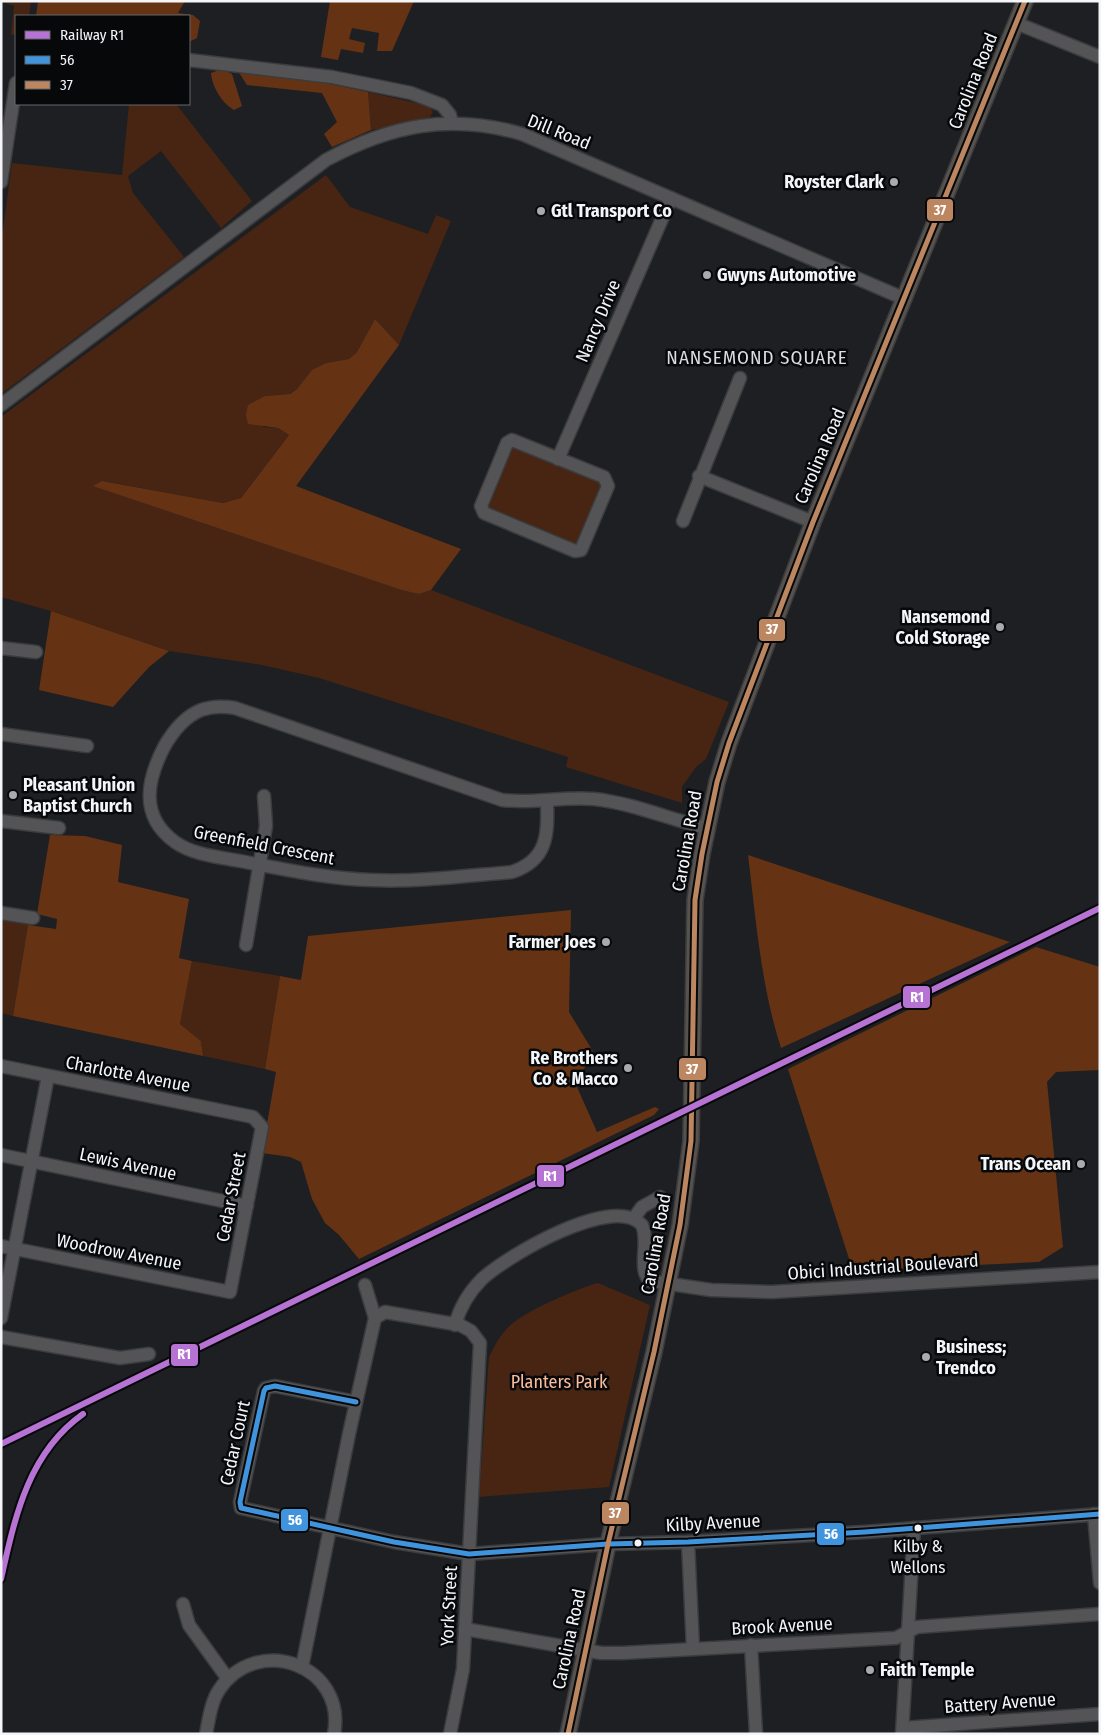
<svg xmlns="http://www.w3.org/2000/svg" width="1101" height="1735" font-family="'Fira Sans Condensed',sans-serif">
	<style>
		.green { fill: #472512 }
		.forest { fill: #653314 }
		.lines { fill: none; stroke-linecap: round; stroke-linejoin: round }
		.minor-casing { stroke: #3a3c3e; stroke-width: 15 }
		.major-casing { stroke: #3a3c3e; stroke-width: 18 }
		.minor { stroke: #545456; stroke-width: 12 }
		.major { stroke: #58524f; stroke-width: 15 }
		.bus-1-casing { stroke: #07080a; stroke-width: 9 }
		.bus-2-casing { stroke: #07080a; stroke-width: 9 }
		.bus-1 { stroke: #4094de; stroke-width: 5 }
		.bus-2 { stroke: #bb8660; stroke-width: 5 }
		.rail-1-casing { stroke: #07080a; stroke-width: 10 }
		.rail-1 { stroke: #b673d3; stroke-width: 6 }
		.poi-dot { fill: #a8aaad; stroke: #07080a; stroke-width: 2 }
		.bus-dot { fill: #f3f5f8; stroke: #07080a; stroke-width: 2 }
		.labels { text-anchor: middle; stroke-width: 5; stroke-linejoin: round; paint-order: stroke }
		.bus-label { font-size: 17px; fill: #f3f5f8; stroke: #07080a }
		.street-label { font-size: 18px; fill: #f3f5f8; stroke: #07080a }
		.poi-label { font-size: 18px; font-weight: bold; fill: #f3f5f8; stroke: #07080a; text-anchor: end }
		.park-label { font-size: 18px; fill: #fdbb99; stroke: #07080a }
		.neighbourhood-label { font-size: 19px; letter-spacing: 1px; fill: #d9dde4; stroke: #07080a }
		.line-badge { stroke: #07080a; stroke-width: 2 }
		.badge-label { font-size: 14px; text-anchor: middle; font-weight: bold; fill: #fff }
	</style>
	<rect width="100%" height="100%" fill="#1d1f22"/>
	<g class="green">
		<polygon points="1,1 31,1 29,16 16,16 16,34 11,35 14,6"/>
		<polygon points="368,92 429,106 433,112 430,117 424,120 371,130"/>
		<polygon points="129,104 176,104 252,201 221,228 161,151 128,176 133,193 184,257 1,394 1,244 12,163 122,175"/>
		<polygon points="326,175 350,207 428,234 436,215 451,221 399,345 375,319 357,352 349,359 326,363 313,370 297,389 289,394 265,396 263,427 278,428 289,435 241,498 223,503 103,481 419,594 431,590 729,702 706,759 696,767 682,787 682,803 566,767 568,757 319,678 262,665 169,651 51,611 1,597 1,417"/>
		<polygon points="511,445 604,484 578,547 484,508"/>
		<polygon points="1,920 28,925 13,1016 1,1013"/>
		<polygon points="192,961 280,976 265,1069 203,1056 201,1041 180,1024"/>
		<path d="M598,1283L650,1305L609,1487L479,1497L489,1357C496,1343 503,1329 517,1320C534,1308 578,1288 598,1283Z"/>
	</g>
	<g class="forest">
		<polygon points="38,1 185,1 178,13 193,15 200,21 197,38 189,42 189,16 36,16"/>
		<polygon points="330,1 414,1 392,51 377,51 379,33 352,28 349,39 365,43 363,53 341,49 338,60 321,57"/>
		<path d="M222,69L232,74L242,106L234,110C222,103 212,87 211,73Z"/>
		<polygon points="238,71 316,81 368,92 371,130 332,147 324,134 337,122 322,93 247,85"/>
		<polygon points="375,319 399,345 296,486 461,549 431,590 419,594 402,590 93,486 102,481 223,503 241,498 289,435 278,428 248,424 246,415 248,405 265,396 290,394 297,389 312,370 326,363 349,359 357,352"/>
		<polygon points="51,611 169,651 149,667 113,707 39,690"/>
		<polygon points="50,835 85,836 122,845 118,882 189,899 179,958 192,961 180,1024 201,1041 203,1056 13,1016 28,925 56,929 57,919 37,914"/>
		<path d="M748,855L1010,942L781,1048C761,986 756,920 748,855Z"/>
		<polygon points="571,910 569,1012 594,1053 580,1075 577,1087 597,1132 655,1107 659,1109 654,1115 359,1259 339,1235 325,1223 312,1199 301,1162 290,1157 262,1153 276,1072 265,1069 280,976 301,980 308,936"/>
		<polygon points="1036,947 1100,967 1100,1070 1056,1072 1047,1082 1063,1247 1039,1262 853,1271 788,1069"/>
	</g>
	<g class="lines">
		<g class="minor-casing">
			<g id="minor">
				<polyline points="1016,23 1100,57"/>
				<polyline points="189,60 332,77 411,93 442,105 450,115 452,123"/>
				<polyline points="1,182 16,83"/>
				<path d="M1,405L326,160C391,125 450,113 522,134L905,299"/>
				<polygon points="512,440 604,477 608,486 581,550 575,551 484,513 481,506 507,443"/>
				<polyline points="558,459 671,198"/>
				<polyline points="699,476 813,522"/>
				<polyline points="683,521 740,378"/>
				<polyline points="1,648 36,652"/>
				<polyline points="1,734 87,746"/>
				<path d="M547,801C548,834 548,860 512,872C465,876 418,882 371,880C328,879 283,869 240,861C219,857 193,855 175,842C139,816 147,780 164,747C173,731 184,717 201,710C212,706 224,706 235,708L502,800C533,804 564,796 594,799C632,803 669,819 706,828"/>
				<polyline points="1,821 59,828"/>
				<polyline points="1,913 33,918"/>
				<polyline points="246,945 266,826 264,796"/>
				<polyline points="1,1066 253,1117 262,1127 230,1292 1,1246"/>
				<polyline points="1,1155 247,1206"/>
				<polyline points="634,1218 642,1207 660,1197"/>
				<polyline points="1,1318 48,1076"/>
				<polyline points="375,1318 385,1312 460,1325 471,1331 480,1343 463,1669 450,1734"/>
				<path d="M455,1325C460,1307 469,1292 482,1279C507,1256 613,1193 642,1225C650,1243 637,1269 650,1281L711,1290L772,1292L1100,1272"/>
				<polyline points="1,1337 120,1358 149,1354"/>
				<polyline points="356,1402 275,1386 266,1388 264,1391 240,1502 241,1508 394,1542 469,1554 608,1544 688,1542 865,1532 1100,1514"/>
				<polyline points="1094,1514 1100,1583"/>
				<polyline points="688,1542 693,1649"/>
				<polyline points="183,1604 189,1625 228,1679"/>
				<polyline points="465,1629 601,1653 622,1653 896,1638 917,1627 1100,1614"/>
				<polyline points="751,1645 756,1734"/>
				<polyline points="302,1667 349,1434 375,1318 365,1285"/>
				<polyline points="903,1728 1100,1714"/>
				<path d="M206,1734C209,1719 211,1702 219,1690C257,1633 347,1665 334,1734"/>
				<polyline points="902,1734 914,1528"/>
			</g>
		</g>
		<g class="major-casing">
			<polyline id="major" points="568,1734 608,1544 654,1352 680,1225 691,1141 695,900 702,854 717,782 729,743 813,522 1025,1"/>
		</g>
		<use href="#minor" class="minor"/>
		<use href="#major" class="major"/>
		<g class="bus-1-casing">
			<polyline id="bus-1" points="356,1402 275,1386 266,1388 264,1391 240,1502 241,1508 394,1542 469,1554 608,1544 688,1542 865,1532 1100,1514"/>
		</g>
		<g class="bus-2-casing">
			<polyline id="bus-2" points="568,1734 608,1544 654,1352 680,1225 691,1141 695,900 702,854 717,782 729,743 813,522 1025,1"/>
		</g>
		<use href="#bus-1" class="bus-1"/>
		<use href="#bus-2" class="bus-2"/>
		<g class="rail-1-casing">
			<g id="rail-1">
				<polyline points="1,1444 1100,908"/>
				<path d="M1,1579C15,1517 28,1453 83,1414"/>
			</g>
		</g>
		<use href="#rail-1" class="rail-1"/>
	</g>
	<g class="poi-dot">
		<circle cx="894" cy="182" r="5"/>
		<circle cx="541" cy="211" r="5"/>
		<circle cx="707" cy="275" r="5"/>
		<circle cx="1000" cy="627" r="5"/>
		<circle cx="13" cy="795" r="5"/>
		<circle cx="606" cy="942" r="5"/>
		<circle cx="628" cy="1068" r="5"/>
		<circle cx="1081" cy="1164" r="5"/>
		<circle cx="926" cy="1357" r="5"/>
		<circle cx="870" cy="1670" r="5"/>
	</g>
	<g class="bus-dot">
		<circle cx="918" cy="1528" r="4.5"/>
		<circle cx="638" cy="1543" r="4.5"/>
	</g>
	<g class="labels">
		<g class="bus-label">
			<text x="918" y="1552">Kilby &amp;<tspan x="918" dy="21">Wellons</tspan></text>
		</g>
		<g class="street-label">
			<text transform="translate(973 81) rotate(-68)" y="6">Carolina Road</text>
			<text transform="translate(559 132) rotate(22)" y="6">Dill Road</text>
			<text transform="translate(598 321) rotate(-67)" y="6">Nancy Drive</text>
			<text transform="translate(820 456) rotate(-67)" y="6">Carolina Road</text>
			<text transform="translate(687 841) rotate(-80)" y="6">Carolina Road</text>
			<text transform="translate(264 845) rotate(11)" y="6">Greenfield Crescent</text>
			<text transform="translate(128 1074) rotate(11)" y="6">Charlotte Avenue</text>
			<text transform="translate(128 1164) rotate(12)" y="6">Lewis Avenue</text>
			<text transform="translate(231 1197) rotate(-79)" y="6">Cedar Street</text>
			<text transform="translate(656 1244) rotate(-80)" y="6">Carolina Road</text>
			<text transform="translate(119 1252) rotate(11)" y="6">Woodrow Avenue</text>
			<text transform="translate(883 1267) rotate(-4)" y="6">Obici Industrial Boulevard</text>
			<text transform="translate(235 1443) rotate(-78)" y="6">Cedar Court</text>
			<text transform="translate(713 1523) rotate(-3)" y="6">Kilby Avenue</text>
			<text transform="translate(449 1606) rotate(-87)" y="6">York Street</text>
			<text transform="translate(782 1626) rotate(-3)" y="6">Brook Avenue</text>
			<text transform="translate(569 1639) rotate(-78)" y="6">Carolina Road</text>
			<text transform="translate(1000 1703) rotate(-4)" y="6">Battery Avenue</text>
		</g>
		<g class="poi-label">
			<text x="884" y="188">Royster Clark</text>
			<text x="551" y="217" text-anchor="start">Gtl Transport Co</text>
			<text x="717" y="281" text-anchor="start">Gwyns Automotive</text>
			<text x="990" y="623">Nansemond<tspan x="990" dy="21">Cold Storage</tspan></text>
			<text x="23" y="791" text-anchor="start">Pleasant Union<tspan x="23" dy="21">Baptist Church</tspan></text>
			<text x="596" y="948">Farmer Joes</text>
			<text x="618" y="1064">Re Brothers<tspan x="618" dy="21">Co &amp; Macco</tspan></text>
			<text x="1071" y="1170">Trans Ocean</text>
			<text x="936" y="1353" text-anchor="start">Business;<tspan x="936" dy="21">Trendco</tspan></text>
			<text x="880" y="1676" text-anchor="start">Faith Temple</text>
		</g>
		<g class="park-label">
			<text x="559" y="1388">Planters Park</text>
		</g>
		<g class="neighbourhood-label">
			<text x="757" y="364">NANSEMOND SQUARE</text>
		</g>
	</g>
	<g class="line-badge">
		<rect x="926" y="198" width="28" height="24" rx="5" fill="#bb8660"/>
		<rect x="758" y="618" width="28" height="24" rx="5" fill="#bb8660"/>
		<rect x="902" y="985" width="29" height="24" rx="5" fill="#b673d3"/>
		<rect x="678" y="1057" width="29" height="24" rx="5" fill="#bb8660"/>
		<rect x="536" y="1164" width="29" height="24" rx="5" fill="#b673d3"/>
		<rect x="170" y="1343" width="29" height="24" rx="5" fill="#b673d3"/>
		<rect x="601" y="1501" width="29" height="24" rx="5" fill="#bb8660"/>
		<rect x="280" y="1508" width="29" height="24" rx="5" fill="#4094de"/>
		<rect x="816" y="1522" width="29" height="24" rx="5" fill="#4094de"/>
	</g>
	<g class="badge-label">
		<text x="940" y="215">37</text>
		<text x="772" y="634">37</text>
		<text x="917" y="1002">R1</text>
		<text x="692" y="1074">37</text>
		<text x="550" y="1181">R1</text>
		<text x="184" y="1359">R1</text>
		<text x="615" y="1518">37</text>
		<text x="295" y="1525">56</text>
		<text x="831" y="1539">56</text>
	</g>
	<rect width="1101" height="1735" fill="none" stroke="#f3f5f8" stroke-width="5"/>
	<rect x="15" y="15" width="175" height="90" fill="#07080a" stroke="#656769"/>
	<rect x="25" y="31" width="25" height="8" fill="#b673d3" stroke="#656769"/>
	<text x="60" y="40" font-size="15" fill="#f3f5f8">Railway R1</text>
	<rect x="25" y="56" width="25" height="8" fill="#4094de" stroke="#656769"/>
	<text x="60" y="65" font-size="15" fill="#f3f5f8">56</text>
	<rect x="25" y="81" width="25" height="8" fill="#bb8660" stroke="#656769"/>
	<text x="60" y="90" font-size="15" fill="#f3f5f8">37</text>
</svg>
